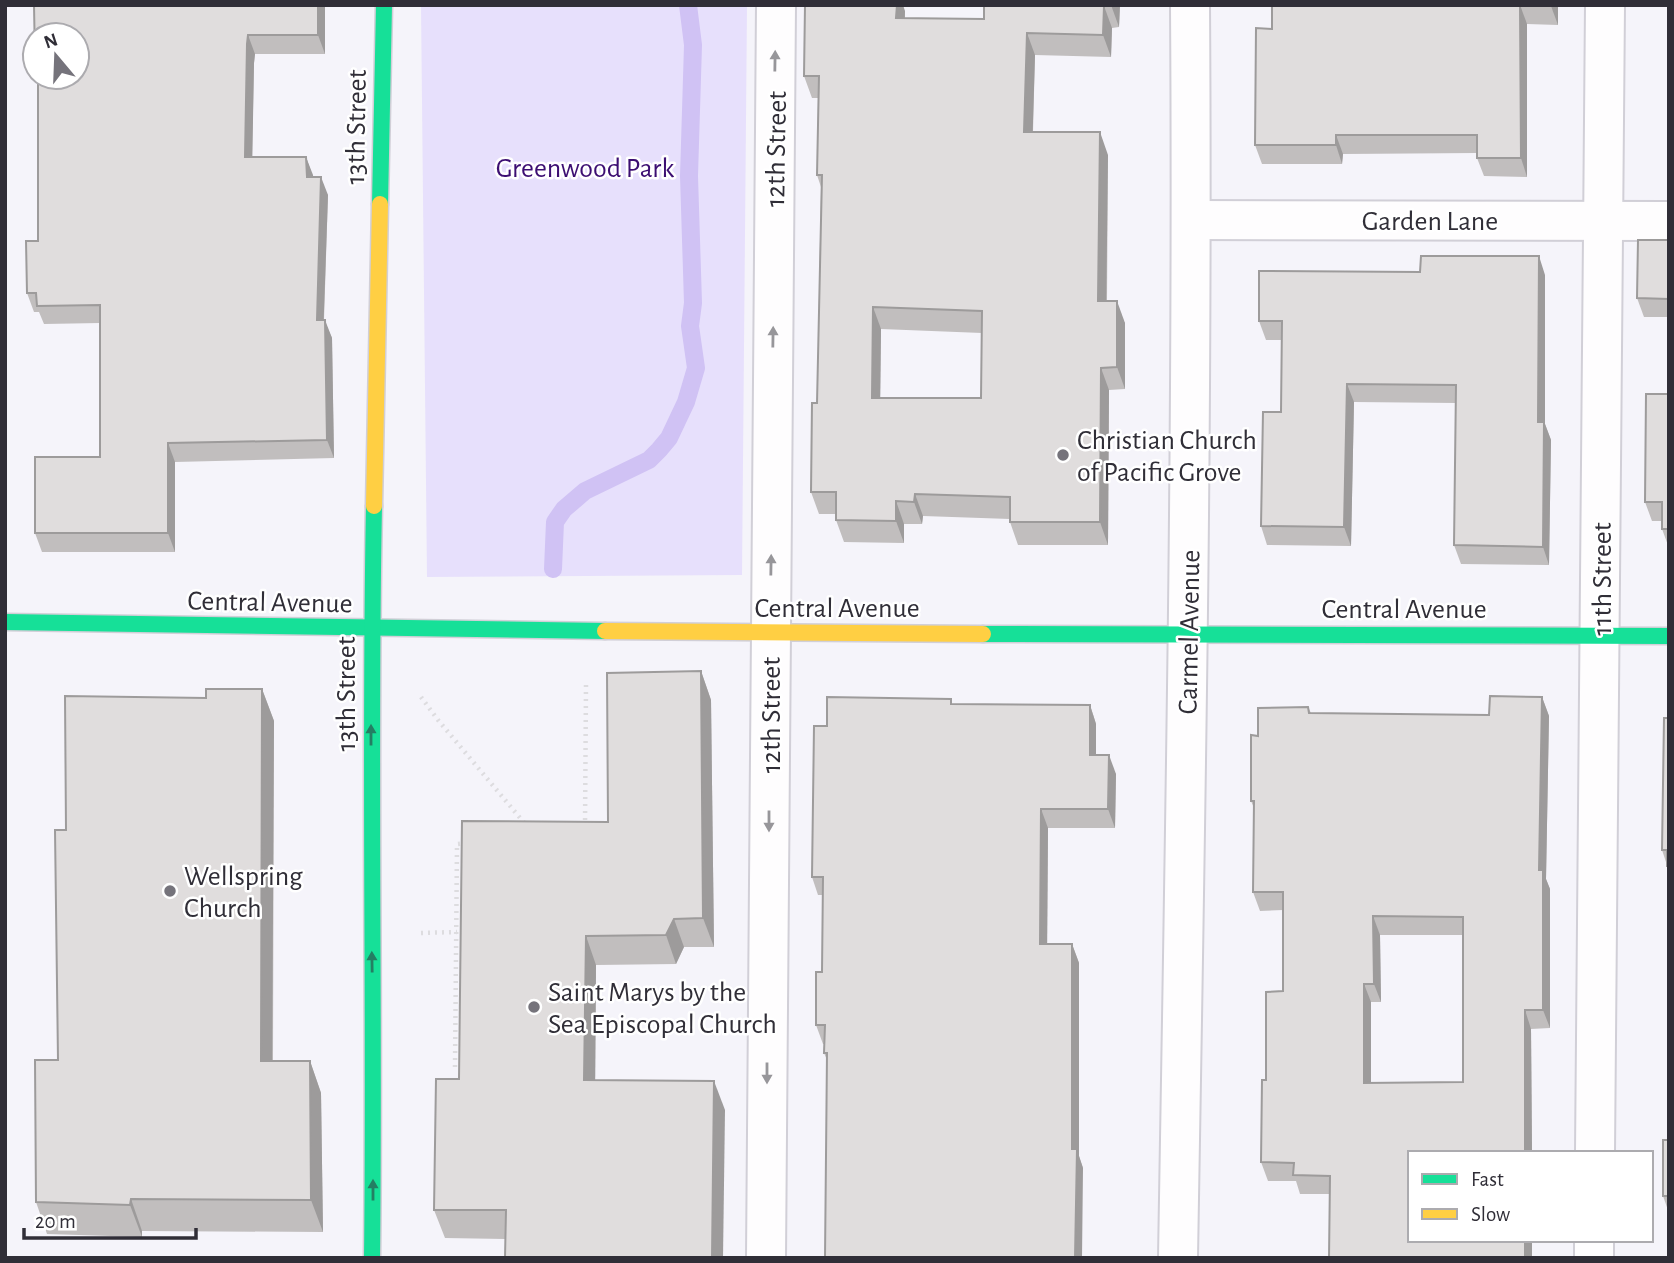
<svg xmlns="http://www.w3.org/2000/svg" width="1674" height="1263" font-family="'Alegreya Sans',sans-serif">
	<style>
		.green { fill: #e7e0fc }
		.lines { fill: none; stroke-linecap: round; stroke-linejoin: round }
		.stream { stroke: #d0c2f4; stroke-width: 18 }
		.street-casing { stroke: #d1cfd7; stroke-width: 42 }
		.fast-casing { stroke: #d1cfd7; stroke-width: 19 }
		.slow-casing { stroke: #d1cfd7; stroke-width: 19 }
		.path { stroke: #dddcdf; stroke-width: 4.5; stroke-dasharray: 2 5; stroke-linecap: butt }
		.street { stroke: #fefdfe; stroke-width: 38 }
		.fast { stroke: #16e098; stroke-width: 16 }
		.slow { stroke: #ffcf43; stroke-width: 16 }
		.wall { fill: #c1bebe; fill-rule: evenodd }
		.shaded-wall { fill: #9d9b9b }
		.building { fill: #e0dddd; stroke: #9d9b9b; stroke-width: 2; fill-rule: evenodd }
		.oneway { fill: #97969a }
		.oneway2 { fill: #247e63 }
		.poi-dot { fill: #75737b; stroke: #fff; stroke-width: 2.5 }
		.labels { text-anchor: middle; stroke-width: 5; stroke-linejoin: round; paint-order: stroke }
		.street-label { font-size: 28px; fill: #302e37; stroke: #fff }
		.park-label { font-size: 28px; fill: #3c0e72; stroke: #fff }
		.poi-label { font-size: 28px; fill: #302e37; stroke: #fff; text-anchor: start }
	</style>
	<rect width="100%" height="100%" fill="#f5f4fa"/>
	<polygon class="green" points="421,5 747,5 742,575 427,577"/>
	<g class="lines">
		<polyline class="stream" points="553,569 555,522 564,509 585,491 649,460 659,450 669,438 686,402 696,368 690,326 693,303 689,176 693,45 688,5"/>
		<g class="street-casing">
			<g id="street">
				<polyline points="1192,220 1669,221"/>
				<polyline points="1595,1153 1605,5"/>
				<polyline points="766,1258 776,5"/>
				<path d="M1178,1258C1185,840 1193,423 1190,5"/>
				<polyline points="1594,1258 1594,1240"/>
			</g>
		</g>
		<g class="fast-casing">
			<g id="fast">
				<polyline points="380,204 384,5"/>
				<polyline points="5,622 605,631"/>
				<polyline points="983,634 1669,636"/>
				<path d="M372,1258C375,1007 369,757 374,506"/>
			</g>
		</g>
		<g class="slow-casing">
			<g id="slow">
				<polyline points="374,506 380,204"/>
				<polyline points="605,631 983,634"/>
			</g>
		</g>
		<g class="path">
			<polyline points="421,697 438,720 526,825"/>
			<polyline points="585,827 586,684"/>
			<polyline points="421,933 457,932"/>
			<polyline points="455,1067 457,844 466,843"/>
		</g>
		<use href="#street" class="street"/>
		<use href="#fast" class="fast"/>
		<use href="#slow" class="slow"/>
	</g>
	<g class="wall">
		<polygon points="34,5 325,5 325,54 255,54 254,63 252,157 306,157 313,177 328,195 324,320 332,338 334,458 175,462 175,552 42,552 35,533 100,457 100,323 44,324 39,312 34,312 27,293 38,241 38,77"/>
		<path d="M984,5H1120L1119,27L1112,28L1111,57L1035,55L1033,132L1108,155L1107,301L1125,323V389L1109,390L1108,545H1018L1010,522V519L923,516L922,524H904V543L844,542L836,520V514H819L811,492L817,403L821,187L817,175L818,98H812L804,76L905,11V18L984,19ZM881,329L982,333L981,398H880Z"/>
		<polygon points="1272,5 1558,5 1558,25 1527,24 1527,177 1484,176 1477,158 1477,153 1343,154 1342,164 1262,164 1255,145 1272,29"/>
		<polygon points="1669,240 1669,317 1644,317 1637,298"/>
		<polygon points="1545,275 1545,424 1551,440 1549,565 1461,564 1454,545 1456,403 1354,402 1351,546 1267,545 1261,526 1281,412 1281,340 1266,340 1259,321"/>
		<polygon points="1669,394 1669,548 1662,529 1662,521 1652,521 1645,502"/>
		<polygon points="701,671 711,700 714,947 684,947 676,964 596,965 595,1080 725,1110 505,1239 445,1238 434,1210 459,1079 608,822"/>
		<polygon points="262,689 274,721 273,1061 310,1061 321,1093 323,1232 142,1231 142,1237 47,1234 36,1202 58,1060 206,698"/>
		<path d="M1490,696L1542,697L1549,716L1546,879L1550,889V1028L1531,1029L1532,1153H1410V1240H1532V1258H1329L1330,1194H1300L1296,1181H1268L1261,1162L1262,1080H1266V992L1283,991V910L1260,911L1253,892L1254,808L1251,801V735L1258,736V708L1308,707L1311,713L1489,715ZM1380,935H1463V1082L1371,1083V1002H1381Z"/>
		<polygon points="953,704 1090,705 1096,724 1096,755 1116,774 1115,828 1048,828 1047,944 1072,944 1079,963 1079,1156 1083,1168 827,1060 824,1053 824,1044 823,1044 816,1025 822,972 823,895 818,895 812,877 827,726"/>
		<polygon points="1669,718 1669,871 1662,850"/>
		<polygon points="1669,1140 1669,1213 1663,1196"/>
	</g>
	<g class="shaded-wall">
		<polygon points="318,5 325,5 325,54 318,35"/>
		<polygon points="897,5 903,5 905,11 904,40 896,18"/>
		<polygon points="1111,5 1120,5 1119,27"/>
		<polygon points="1520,5 1527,24 1527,177 1521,158"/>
		<polygon points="1551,5 1558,5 1558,25 1551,6"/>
		<polygon points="1104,6 1112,28 1111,57 1103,35"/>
		<polygon points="1027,33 1035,55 1032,154 1024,132"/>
		<polygon points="248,35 255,54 254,63 252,175 245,157 247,44"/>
		<polygon points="1100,132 1108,155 1106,323 1098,301"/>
		<polygon points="1336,135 1343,154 1342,164 1336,145"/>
		<polygon points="306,157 313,175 314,195 307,177"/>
		<polygon points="321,177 328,195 323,339 317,320"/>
		<polygon points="1539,256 1545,275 1545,424 1551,440 1549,565 1543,547 1538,422"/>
		<polygon points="1117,301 1125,323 1125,389 1117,367"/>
		<polygon points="873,307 881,329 880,420 872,398"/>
		<polygon points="325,320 332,338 334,458 327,440"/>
		<polygon points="1101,368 1109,390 1108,545 1100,522"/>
		<polygon points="1347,384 1354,402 1351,546 1344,527"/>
		<polygon points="168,443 175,462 175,552 168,533"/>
		<polygon points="915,494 923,516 922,524 914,502"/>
		<polygon points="896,501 904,524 904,543 896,521"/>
		<polygon points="701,671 711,700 714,947 703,918"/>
		<polygon points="262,689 274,721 272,1093 261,1061"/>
		<polygon points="1542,697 1549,716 1546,879 1550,889 1550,1028 1543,1010 1539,870"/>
		<polygon points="1090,705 1096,724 1096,773 1090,755"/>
		<polygon points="1109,755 1116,774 1115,828 1108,809"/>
		<polygon points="1041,809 1048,828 1047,963 1040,944"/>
		<polygon points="1373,916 1380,935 1381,1002 1374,984"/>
		<polygon points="674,919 684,947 676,964 666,935"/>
		<polygon points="586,936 596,965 595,1109 584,1080"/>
		<polygon points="1072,944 1079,963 1079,1156 1083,1168 1082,1258 1075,1258 1072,1149"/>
		<polygon points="1364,984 1371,1002 1371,1102 1364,1083"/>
		<polygon points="1525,1010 1531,1029 1532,1153 1525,1153"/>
		<polygon points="310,1061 321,1093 323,1232 311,1200"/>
		<polygon points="714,1081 725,1110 723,1258 712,1258"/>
		<polygon points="131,1199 142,1231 142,1237 130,1205"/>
		<rect x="1525" y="1240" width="7" height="18"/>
	</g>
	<g class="building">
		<polygon points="34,5 318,5 318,35 248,35 247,44 245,157 306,157 307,177 321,177 317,320 325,320 327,440 168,443 168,533 35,533 35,457 100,457 100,305 37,306 36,293 27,293 26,241 38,241 38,77 77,77 77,35 35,35 35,60"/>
		<path d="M805,5H897L896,18L984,19V5H1109L1104,6L1103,35L1027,33L1024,132H1100L1098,301H1117V367L1101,368L1100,522H1010V497L915,494L914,502L896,501V521L836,520V492H811L812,403H817L822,175H817L819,76H804ZM873,307L982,311L981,398H872Z"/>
		<polygon points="1272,5 1551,5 1520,5 1521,158 1477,158 1477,135 1336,135 1336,145 1255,145 1256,28 1272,29"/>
		<polygon points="1638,240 1669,240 1669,299 1637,298"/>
		<polygon points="1421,256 1539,256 1538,422 1544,422 1543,547 1454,545 1456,385 1347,384 1344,527 1261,526 1263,412 1281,412 1282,321 1259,321 1259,271 1420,272"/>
		<polygon points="1646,394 1669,394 1669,529 1662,529 1662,502 1645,502"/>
		<polygon points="701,671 703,918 674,919 666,935 586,936 584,1080 714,1081 712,1258 505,1258 506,1210 434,1210 436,1079 459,1079 462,821 608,822 607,673"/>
		<polygon points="206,689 262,689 261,1061 310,1061 311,1200 131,1199 130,1205 36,1202 35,1060 58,1060 55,830 66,830 65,696 206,698"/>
		<path d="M1490,696L1542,697L1539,870H1543V1010H1525V1153H1410V1240H1525V1258H1329L1330,1176L1293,1175L1294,1163L1261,1162L1262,1080H1266V992L1283,991V892H1253L1254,801H1251V735L1258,736V708L1308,707L1309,713L1489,715ZM1373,916L1463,917V1082L1364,1083V984H1374Z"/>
		<polygon points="827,697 951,699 951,704 1090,705 1090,755 1109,755 1108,809 1041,809 1040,944 1072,944 1072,1149 1077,1149 1075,1258 825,1258 827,1053 824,1053 825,1025 816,1025 816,972 822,972 823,877 812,877 814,726 827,726"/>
		<polygon points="1664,718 1669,718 1669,866 1667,866 1667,850 1662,850"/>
		<rect x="1663" y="1140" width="6" height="56"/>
	</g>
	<defs><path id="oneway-solid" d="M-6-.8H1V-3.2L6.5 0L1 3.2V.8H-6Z" transform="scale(1.75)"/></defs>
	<g class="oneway">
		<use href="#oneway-solid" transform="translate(775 61) rotate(-89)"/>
		<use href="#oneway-solid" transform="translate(773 337) rotate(-89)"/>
		<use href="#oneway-solid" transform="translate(771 565) rotate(-89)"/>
		<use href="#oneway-solid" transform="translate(769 821) rotate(90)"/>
		<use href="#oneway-solid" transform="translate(767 1073) rotate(90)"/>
	</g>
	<g class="oneway2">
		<use href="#oneway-solid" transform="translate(371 735) rotate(-90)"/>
		<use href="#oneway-solid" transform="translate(372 962) rotate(-91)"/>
		<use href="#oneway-solid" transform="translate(373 1190) rotate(-90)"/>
	</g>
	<g class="poi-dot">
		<circle cx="1063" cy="455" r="7"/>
		<circle cx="170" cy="891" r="7"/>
		<circle cx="534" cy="1007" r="7"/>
	</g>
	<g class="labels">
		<g class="street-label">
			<text transform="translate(355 127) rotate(-89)" y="10">13th Street</text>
			<text transform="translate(775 149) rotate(-89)" y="10">12th Street</text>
			<text x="1430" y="230">Garden Lane</text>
			<text transform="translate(1601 579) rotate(-90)" y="10">11th Street</text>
			<text transform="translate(270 601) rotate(1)" y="10">Central Avenue</text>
			<text x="837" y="617">Central Avenue</text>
			<text x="1404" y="618">Central Avenue</text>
			<text transform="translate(1188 632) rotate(-89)" y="10">Carmel Avenue</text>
			<text transform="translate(345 694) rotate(-90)" y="10">13th Street</text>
			<text transform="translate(770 715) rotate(-90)" y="10">12th Street</text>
		</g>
		<g class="park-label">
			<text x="585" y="177">Greenwood Park</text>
		</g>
		<g class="poi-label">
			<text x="1077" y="449">Christian Church<tspan x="1077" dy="32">of Pacific Grove</tspan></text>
			<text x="184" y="885">Wellspring<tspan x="184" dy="32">Church</tspan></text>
			<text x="548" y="1001">Saint Marys by the<tspan x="548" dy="32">Sea Episcopal Church</tspan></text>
		</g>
	</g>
	<rect width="1674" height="1263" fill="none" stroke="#302e37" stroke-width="14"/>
	<rect x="1408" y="1151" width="245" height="91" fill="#ffffff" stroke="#acabaf" stroke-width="2"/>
	<rect x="1422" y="1174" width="35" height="10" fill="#16e098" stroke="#acabaf" stroke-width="2"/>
	<text x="1471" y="1186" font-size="21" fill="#302e37">Fast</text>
	<rect x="1422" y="1209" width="35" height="10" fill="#ffcf43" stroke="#acabaf" stroke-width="2"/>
	<text x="1471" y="1221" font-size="21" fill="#302e37">Slow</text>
	<g transform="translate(56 56) rotate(341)"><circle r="33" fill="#ffffff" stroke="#acabaf" stroke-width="2"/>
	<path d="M0-5L12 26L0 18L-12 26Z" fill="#75737b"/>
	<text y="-10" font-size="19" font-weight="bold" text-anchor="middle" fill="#302e37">N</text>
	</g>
	<path d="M24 1228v10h172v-10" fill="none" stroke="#302e37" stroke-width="3.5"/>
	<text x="35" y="1228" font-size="21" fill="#302e37" stroke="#ffffff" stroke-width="5" paint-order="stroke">20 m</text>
</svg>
